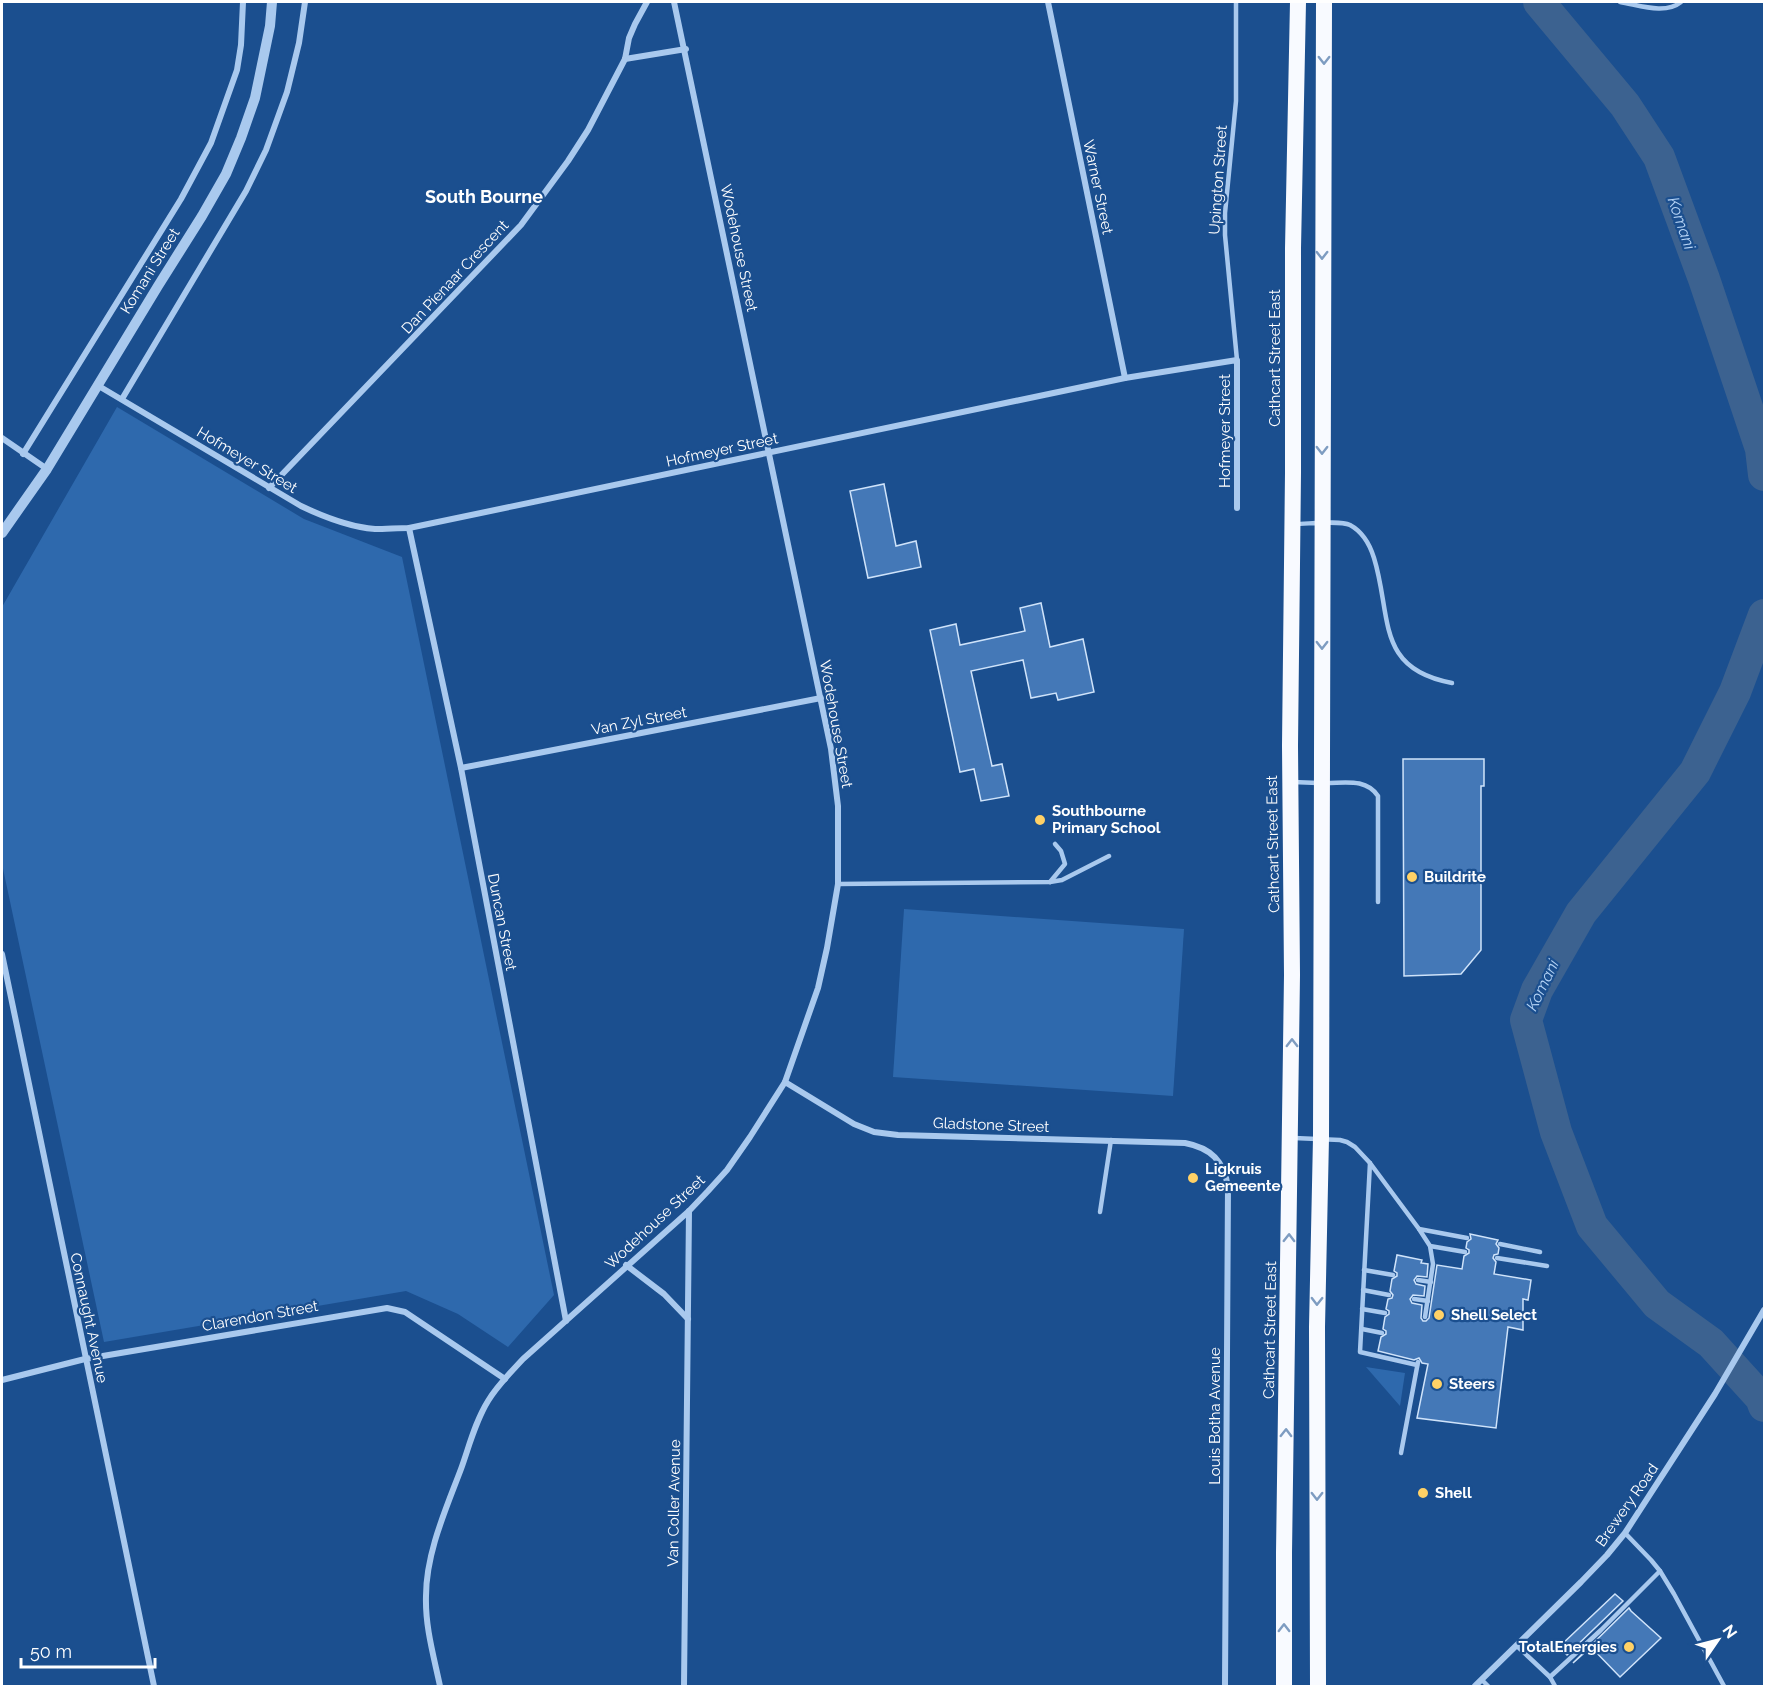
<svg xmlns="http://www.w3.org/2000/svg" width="1766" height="1688" font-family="Raleway,sans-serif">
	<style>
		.green { fill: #2e69ad }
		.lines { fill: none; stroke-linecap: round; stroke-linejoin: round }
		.river { stroke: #3c6290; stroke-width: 32 }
		.building { fill: #4478b7; stroke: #cfe3fa; stroke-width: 1.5 }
		.service { stroke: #a9c9ee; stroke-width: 4.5 }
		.minor { stroke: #a9c9ee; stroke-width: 6 }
		.tertiary { stroke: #a9c9ee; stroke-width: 10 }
		.trunk { stroke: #f8faff; stroke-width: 16 }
		.oneway { stroke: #7e9cc1 }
		.poi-dot { fill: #ffd166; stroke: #1b4f8f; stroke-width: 2 }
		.labels { text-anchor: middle; stroke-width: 4.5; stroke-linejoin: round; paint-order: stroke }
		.street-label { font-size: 15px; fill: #fff; stroke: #1b4f8f }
		.poi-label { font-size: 15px; font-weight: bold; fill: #fff; stroke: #1b4f8f; text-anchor: start }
		.water-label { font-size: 16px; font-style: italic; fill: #b5d3f5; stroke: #1b4f8f }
		.quarter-label { font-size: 18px; font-weight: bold; fill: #fff; stroke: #1b4f8f }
	</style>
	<rect width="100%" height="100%" fill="#1b4f8f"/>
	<g class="green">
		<polygon points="117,407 304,519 402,557 554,1295 508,1347 458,1314 406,1291 104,1342 2,864 2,607"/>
		<polygon points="904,909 1184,929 1173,1096 893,1077"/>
		<polygon points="1366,1367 1405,1373 1400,1406"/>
	</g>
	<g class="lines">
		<g class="river">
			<polyline points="1539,2 1625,105 1659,157 1704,279 1761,449 1764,475"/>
			<polyline points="1764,615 1735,692 1695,772 1581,913 1537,990 1526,1020 1556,1132 1592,1226 1657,1304 1711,1343 1761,1398 1764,1406"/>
		</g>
	</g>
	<g class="building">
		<polygon points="884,484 896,546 916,541 921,567 868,578 850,491"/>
		<polygon points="1041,603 1050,647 1083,639 1094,692 1058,700 1056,693 1031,698 1023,660 971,671 992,766 1002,764 1009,796 981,801 974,769 960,772 930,630 956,624 960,645 1025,631 1020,608"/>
		<polygon points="1403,759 1484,759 1484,786 1481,786 1481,950 1461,974 1404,976"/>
		<polygon points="1470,1234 1498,1240 1496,1244 1499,1248 1498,1254 1494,1255 1493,1258 1496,1262 1494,1274 1531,1280 1528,1300 1523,1299 1523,1330 1508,1327 1496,1428 1417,1418 1428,1364 1422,1363 1419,1358 1414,1360 1378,1351 1381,1337 1386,1334 1386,1331 1383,1329 1385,1317 1389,1314 1389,1311 1386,1309 1388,1299 1392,1298 1393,1295 1390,1291 1392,1279 1397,1276 1397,1273 1394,1271 1397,1255 1422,1260 1421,1263 1428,1264 1427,1277 1417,1276 1414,1280 1416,1284 1425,1286 1424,1296 1413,1295 1410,1299 1412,1303 1422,1305 1421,1318 1423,1321 1426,1321 1429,1318 1437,1265 1462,1269 1464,1256 1469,1253 1469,1250 1466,1248 1467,1242 1471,1239"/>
		<polygon points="1615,1594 1623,1601 1567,1655 1559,1647"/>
		<polygon points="1629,1608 1631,1611 1661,1638 1620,1677 1591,1647 1573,1663"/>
	</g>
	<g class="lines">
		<g class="service">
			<polyline points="1236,2 1236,101 1225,213 1225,235 1237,360"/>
			<path d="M1620,2C1639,5 1665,15 1681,2"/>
			<path d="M1295,524C1308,524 1340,520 1350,525C1363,532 1370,545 1374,558C1392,616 1375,669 1452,683"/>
			<polyline points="1293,782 1318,783"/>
			<path d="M1326,783C1345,783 1366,778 1378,796V902"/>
			<polyline points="1050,882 1065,864 1061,851 1055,844"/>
			<polyline points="838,884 1050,882 1062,880 1109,856"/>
			<polyline points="1294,1138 1340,1140 1347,1142 1355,1147 1370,1163 1419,1229 1430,1246 1433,1264 1425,1317"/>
			<polyline points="1370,1163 1360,1352 1417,1365"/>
			<polyline points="1100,1212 1111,1140"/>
			<polyline points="1419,1229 1467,1238"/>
			<polyline points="1500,1244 1540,1252"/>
			<polyline points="1430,1246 1465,1252"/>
			<polyline points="1497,1258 1547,1266"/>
			<polyline points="1364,1270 1393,1275"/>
			<polyline points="1418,1280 1431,1282"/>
			<polyline points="1363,1290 1389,1295"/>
			<polyline points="1414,1299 1428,1301"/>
			<polyline points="1362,1309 1385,1313"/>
			<polyline points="1362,1329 1382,1333"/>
			<polyline points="1401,1453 1418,1362"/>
			<polyline points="1660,1571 1674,1594 1724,1686"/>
			<polyline points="1517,1646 1550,1677 1555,1686"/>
			<polyline points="1550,1677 1601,1630 1660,1571 1651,1560 1625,1533"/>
			<polyline points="1482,1680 1488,1686"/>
		</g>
		<g class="minor">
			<polyline points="1048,2 1125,378"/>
			<polyline points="625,59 686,49"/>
			<path d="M97,385L301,506C324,517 349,527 375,529C386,529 398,528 409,528L1125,378L1237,360V508"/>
			<polyline points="122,399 246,191 266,150 287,92 299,43 305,2"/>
			<polyline points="2,438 47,469"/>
			<polyline points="23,454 181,199 211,143 237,70 241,45 243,2"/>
			<polyline points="269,488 521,225 568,161 588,130 625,59 629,38 635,24 647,2"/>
			<polyline points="409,528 461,768 566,1321"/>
			<polyline points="461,768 821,698"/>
			<polyline points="2,954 154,1686"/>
			<path d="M785,1082L854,1124L874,1132L898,1135L1185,1143C1211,1148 1224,1161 1228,1187L1225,1686"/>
			<polyline points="626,1265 664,1294 688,1319"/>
			<polyline points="2,1380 85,1359 387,1308 405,1312 505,1379"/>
			<path d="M440,1686C434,1657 425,1627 426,1596C426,1553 446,1509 461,1469C469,1447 475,1422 488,1401C497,1386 511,1372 523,1359L689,1211L708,1191L727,1170L750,1137L785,1082L818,988L827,948L838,884V806L831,749L674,2"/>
			<polyline points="684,1686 689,1211"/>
			<polyline points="1475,1686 1581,1582 1607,1555 1625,1533 1715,1394 1764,1310"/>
		</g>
		<polyline class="tertiary" points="2,533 47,469 158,286 202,216 226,174 241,138 255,98 270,26 272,2"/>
		<g class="trunk">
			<polyline points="1284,1686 1284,1553 1292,975 1290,746 1293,473 1293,248 1298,2"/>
			<polyline points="1318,1686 1317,1327 1321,1138 1324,2"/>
		</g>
	</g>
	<defs><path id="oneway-chevron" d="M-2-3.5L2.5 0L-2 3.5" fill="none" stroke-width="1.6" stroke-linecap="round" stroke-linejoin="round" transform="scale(1.5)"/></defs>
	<g class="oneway">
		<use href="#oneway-chevron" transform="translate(1324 60) rotate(90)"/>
		<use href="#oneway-chevron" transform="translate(1322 255) rotate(90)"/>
		<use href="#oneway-chevron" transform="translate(1322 450) rotate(90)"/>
		<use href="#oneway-chevron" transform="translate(1322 645) rotate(90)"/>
		<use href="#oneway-chevron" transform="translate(1292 1043) rotate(-90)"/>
		<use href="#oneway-chevron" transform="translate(1289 1238) rotate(-89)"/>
		<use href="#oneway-chevron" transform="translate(1317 1301) rotate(91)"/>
		<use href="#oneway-chevron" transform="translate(1286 1433) rotate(-89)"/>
		<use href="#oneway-chevron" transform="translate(1317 1496) rotate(90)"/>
		<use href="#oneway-chevron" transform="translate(1284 1628) rotate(-90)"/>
	</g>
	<g class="poi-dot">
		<circle cx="1040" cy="820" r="6"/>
		<circle cx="1412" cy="877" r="6"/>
		<circle cx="1193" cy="1178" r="6"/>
		<circle cx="1439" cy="1315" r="6"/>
		<circle cx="1437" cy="1384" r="6"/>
		<circle cx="1423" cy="1493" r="6"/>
		<circle cx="1629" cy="1647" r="6"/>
	</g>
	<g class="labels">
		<g class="street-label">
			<text transform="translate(1218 180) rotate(-86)" y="5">Upington Street</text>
			<text transform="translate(1098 187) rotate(78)" y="5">Warner Street</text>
			<text transform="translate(739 248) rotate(78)" y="5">Wodehouse Street</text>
			<text transform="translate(150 271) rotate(-58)" y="5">Komani Street</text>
			<text transform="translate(455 277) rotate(-47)" y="5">Dan Pienaar Crescent</text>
			<text transform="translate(1275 358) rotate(-90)" y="5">Cathcart Street East</text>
			<text transform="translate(1225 431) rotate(-90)" y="5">Hofmeyer Street</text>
			<text transform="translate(722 450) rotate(-12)" y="5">Hofmeyer Street</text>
			<text transform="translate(247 460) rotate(31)" y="5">Hofmeyer Street</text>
			<text transform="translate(639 721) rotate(-11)" y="5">Van Zyl Street</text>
			<text transform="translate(836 724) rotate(80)" y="5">Wodehouse Street</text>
			<text transform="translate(1273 844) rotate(-91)" y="5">Cathcart Street East</text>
			<text transform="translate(502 922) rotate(79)" y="5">Duncan Street</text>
			<text transform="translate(991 1125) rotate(2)" y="5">Gladstone Street</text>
			<text transform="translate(655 1222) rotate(-43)" y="5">Wodehouse Street</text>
			<text transform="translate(260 1316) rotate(-10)" y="5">Clarendon Street</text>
			<text transform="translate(89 1318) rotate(78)" y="5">Connaught Avenue</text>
			<text transform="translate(1270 1330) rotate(-89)" y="5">Cathcart Street East</text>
			<text transform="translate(1215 1416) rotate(-90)" y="5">Louis Botha Avenue</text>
			<text transform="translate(674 1503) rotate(-89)" y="5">Van Coller Avenue</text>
			<text transform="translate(1627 1505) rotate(-55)" y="5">Brewery Road</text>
		</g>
		<g class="poi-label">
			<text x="1052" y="816">Southbourne<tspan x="1052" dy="17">Primary School</tspan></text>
			<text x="1424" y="882">Buildrite</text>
			<text x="1205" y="1174">Ligkruis<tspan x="1205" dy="17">Gemeente</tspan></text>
			<text x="1451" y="1320">Shell Select</text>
			<text x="1449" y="1389">Steers</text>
			<text x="1435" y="1498">Shell</text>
			<text x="1617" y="1652" text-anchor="end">TotalEnergies</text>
		</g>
		<g class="water-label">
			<text transform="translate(1682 223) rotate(71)" y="6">Komani</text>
			<text transform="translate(1542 985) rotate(-64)" y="6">Komani</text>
		</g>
		<g class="quarter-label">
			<text x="484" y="203">South Bourne</text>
		</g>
	</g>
	<rect width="1766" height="1688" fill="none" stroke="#ffffff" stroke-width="6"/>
	<g transform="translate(1718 1640) rotate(55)" stroke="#1b4f8f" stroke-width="4.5" paint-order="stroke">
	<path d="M0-4.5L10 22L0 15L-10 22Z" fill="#ffffff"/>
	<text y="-9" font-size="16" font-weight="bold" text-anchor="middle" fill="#ffffff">N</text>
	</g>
	<path d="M21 1658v9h134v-9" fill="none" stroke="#ffffff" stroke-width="3"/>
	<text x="30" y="1658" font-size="18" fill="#ffffff" stroke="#1b4f8f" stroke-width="4.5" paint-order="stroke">50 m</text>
</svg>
